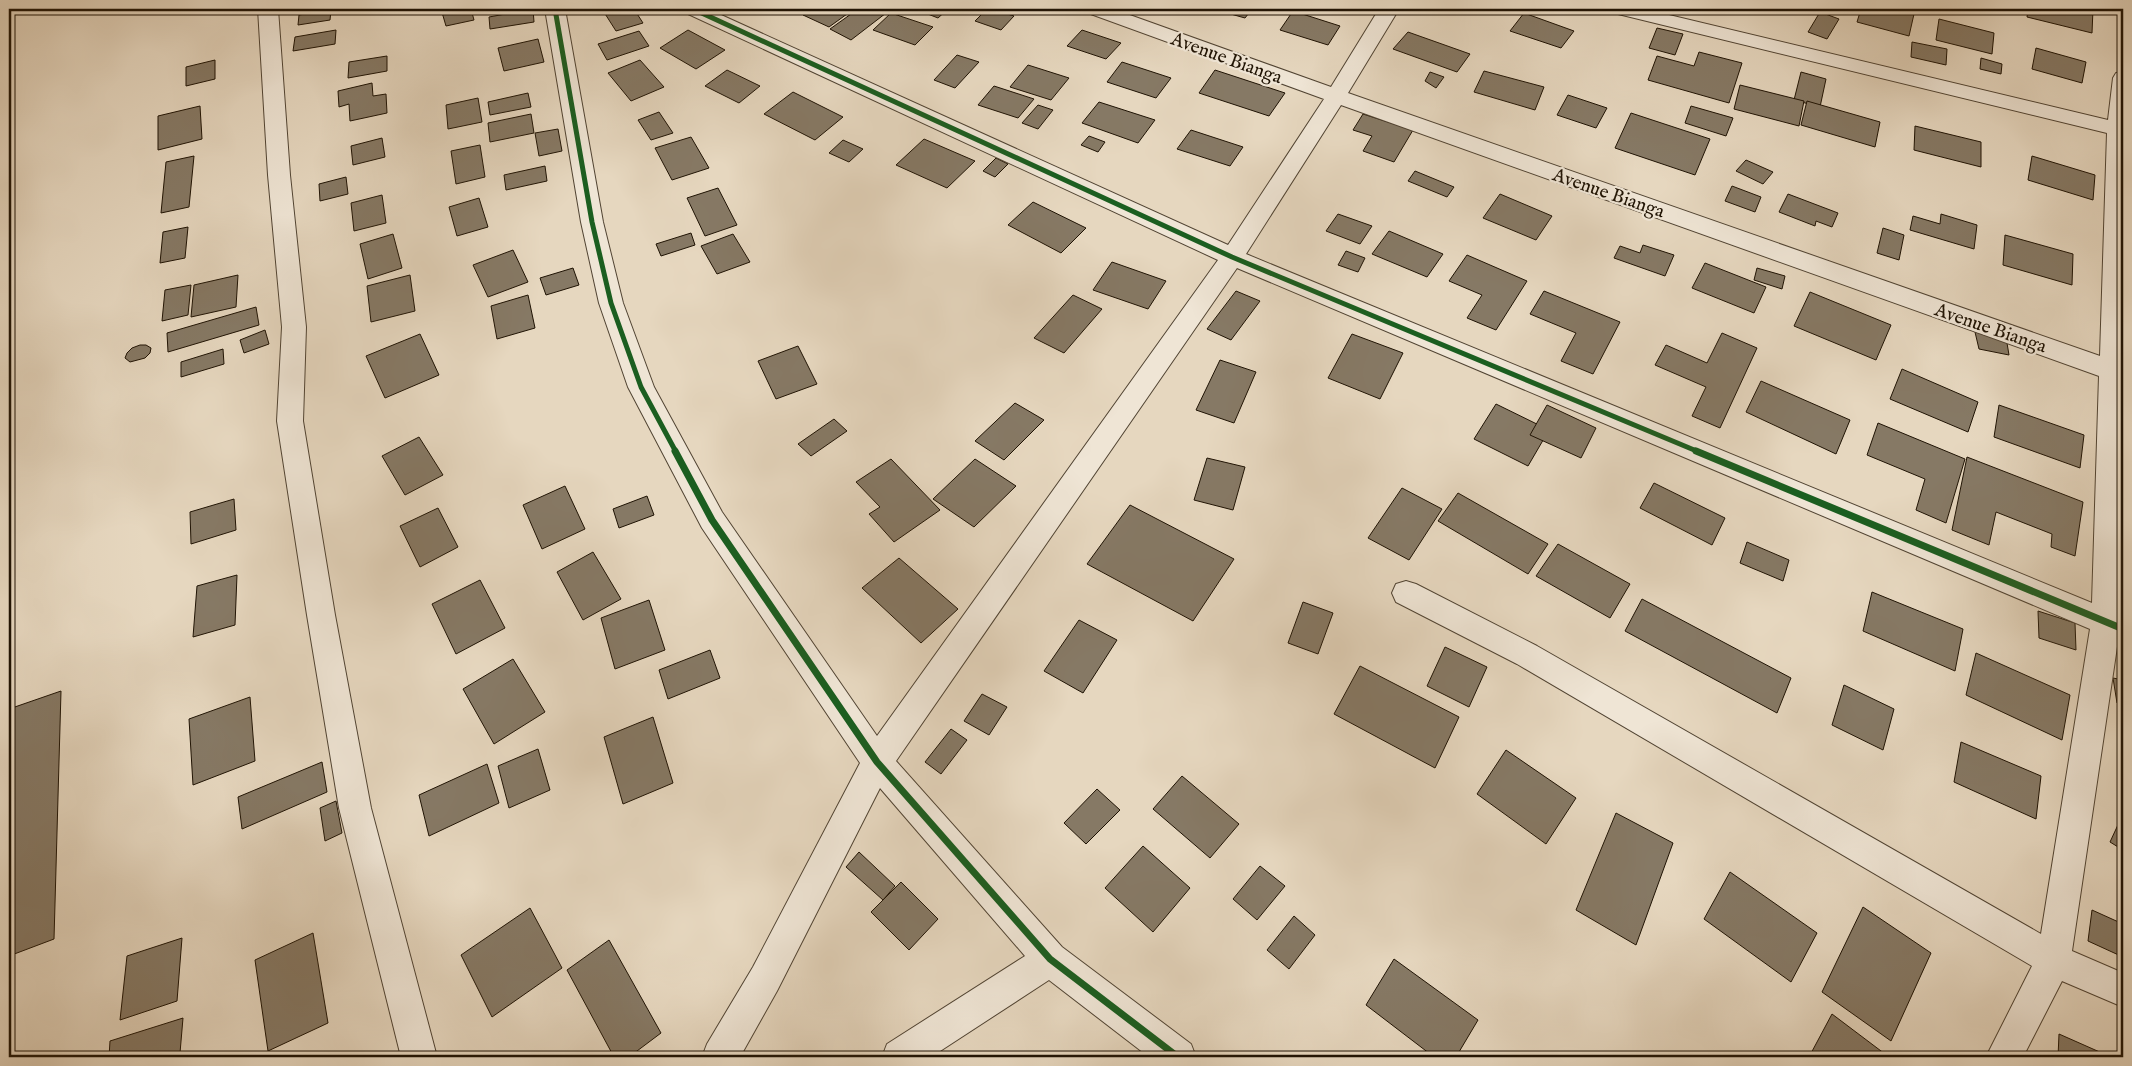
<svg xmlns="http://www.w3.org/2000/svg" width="2132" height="1066" font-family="'IM FELL English',serif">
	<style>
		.building { fill: #867965; stroke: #1f1304 }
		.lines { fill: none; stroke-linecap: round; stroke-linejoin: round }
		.street-casing { stroke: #514433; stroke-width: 2 }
		.street { fill: #efe5d5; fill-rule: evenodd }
		.cycleway-far1-casing { stroke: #efe5d5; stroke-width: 8 }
		.cycleway-casing { stroke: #efe5d5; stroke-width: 10 }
		.cycleway-far1 { stroke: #1b5e20; stroke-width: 5 }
		.cycleway { stroke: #1b5e20; stroke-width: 7 }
		.labels { text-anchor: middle; stroke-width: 4.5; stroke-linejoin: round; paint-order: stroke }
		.street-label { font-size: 19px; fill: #1f1304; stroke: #efe5d5 }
	</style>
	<rect width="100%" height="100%" fill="#e6d7bf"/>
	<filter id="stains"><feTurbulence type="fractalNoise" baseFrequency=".004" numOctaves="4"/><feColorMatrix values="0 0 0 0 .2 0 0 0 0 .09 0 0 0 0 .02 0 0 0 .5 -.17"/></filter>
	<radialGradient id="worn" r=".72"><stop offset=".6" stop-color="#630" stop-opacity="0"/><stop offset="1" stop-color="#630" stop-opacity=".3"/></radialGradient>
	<g class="building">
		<polygon points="441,9 471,9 474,20 446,26"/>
		<polygon points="533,9 534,22 490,29 489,17"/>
		<polygon points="602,9 634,9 643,23 616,31"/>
		<polygon points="812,9 854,9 829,27 803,15"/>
		<polygon points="858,9 887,9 890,10 851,40 830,29"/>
		<polygon points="915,9 948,9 938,18"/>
		<polygon points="987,9 991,9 1014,16 1001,30 975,21"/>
		<polygon points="1222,9 1252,9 1245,18 1220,11"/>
		<polygon points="1861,9 1893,9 1914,14 1909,36 1857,22"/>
		<polygon points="2028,9 2093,9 2092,33 2027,17"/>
		<polygon points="331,10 330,20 298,25 299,15"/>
		<polygon points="1293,11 1340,26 1328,45 1280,30"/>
		<polygon points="1820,12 1839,19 1827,39 1808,32"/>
		<polygon points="891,13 933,27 915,45 873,30"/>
		<polygon points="1524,13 1574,31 1561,48 1510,31"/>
		<polygon points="1939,19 1994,33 1992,54 1936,40"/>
		<polygon points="1657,28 1683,34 1675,55 1649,48"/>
		<polygon points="336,30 335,44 293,51 295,37"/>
		<polygon points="688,30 725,50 696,69 660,48"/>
		<polygon points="1082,30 1121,43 1106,59 1067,46"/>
		<polygon points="639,31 649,46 607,60 598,44"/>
		<polygon points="1408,32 1470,54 1457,72 1393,49"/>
		<polygon points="538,39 544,62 504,71 498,48"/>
		<polygon points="1912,42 1947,49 1946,65 1911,57"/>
		<polygon points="2036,48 2086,62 2082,83 2032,69"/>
		<polygon points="1699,52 1742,63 1729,103 1648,80 1657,56 1694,66"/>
		<polygon points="957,55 979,62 955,88 934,80"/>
		<polygon points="387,56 387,71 348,78 349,62"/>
		<polygon points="1981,58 2002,64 2001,74 1980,69"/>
		<polygon points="215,60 215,79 186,86 186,67"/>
		<polygon points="640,60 664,87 631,101 608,73"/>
		<polygon points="1122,62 1171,78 1156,98 1107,82"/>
		<polygon points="1028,65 1069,78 1051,100 1010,87"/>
		<polygon points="727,70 760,86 739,103 705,86"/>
		<polygon points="1215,70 1285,93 1269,116 1199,93"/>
		<polygon points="1484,71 1544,87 1535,110 1474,92"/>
		<polygon points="1430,72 1444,77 1436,88 1425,81"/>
		<polygon points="1801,72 1826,79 1820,107 1794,100"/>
		<polygon points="372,83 373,96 386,94 387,113 350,121 349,104 339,107 338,91"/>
		<polygon points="1740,85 1804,101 1799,126 1734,109"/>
		<polygon points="994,86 1034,99 1018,118 978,105"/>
		<polygon points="793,92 843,117 815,140 764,114"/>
		<polygon points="528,93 531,107 490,115 488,102"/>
		<polygon points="1568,95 1607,108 1596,128 1557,115"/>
		<polygon points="478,98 482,122 448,129 446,105"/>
		<polygon points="1807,101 1880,122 1875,147 1801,125"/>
		<polygon points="1099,102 1155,120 1138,143 1082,123"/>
		<polygon points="1038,105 1053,110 1038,129 1022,123"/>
		<polygon points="200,106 202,139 158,150 158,116"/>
		<polygon points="1691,106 1733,118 1726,136 1685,123"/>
		<polygon points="659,112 673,133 651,140 638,120"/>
		<polygon points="1631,113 1710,139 1695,175 1615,148"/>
		<polygon points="531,114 534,133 490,142 488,123"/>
		<polygon points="1363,114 1413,130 1394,162 1363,151 1372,136 1353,130"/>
		<polygon points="1915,126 1981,142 1981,167 1914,150"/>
		<polygon points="558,129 562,151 539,156 535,133"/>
		<polygon points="1191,130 1243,147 1230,166 1177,149"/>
		<polygon points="1089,136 1105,142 1098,152 1081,145"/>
		<polygon points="691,137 709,168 672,180 655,148"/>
		<polygon points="382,138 385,157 353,165 351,146"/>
		<polygon points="924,139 975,161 947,188 896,165"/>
		<polygon points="843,140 863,149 849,162 829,153"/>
		<polygon points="480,145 485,177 456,184 451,151"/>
		<polygon points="194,156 189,207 161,213 166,162"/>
		<polygon points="2032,156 2095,175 2093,200 2028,180"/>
		<polygon points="996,158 1008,164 995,177 983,171"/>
		<polygon points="1746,160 1773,172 1763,184 1736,171"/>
		<polygon points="545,166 547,181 506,190 504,175"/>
		<polygon points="1415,171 1454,187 1447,197 1408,181"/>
		<polygon points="346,177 348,194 320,201 319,184"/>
		<polygon points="1732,186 1761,197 1755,212 1725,201"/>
		<polygon points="718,188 737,225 705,236 687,198"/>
		<polygon points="1500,194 1552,216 1536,240 1483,218"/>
		<polygon points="1788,194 1838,213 1832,227 1816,221 1815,226 1779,212"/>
		<polygon points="382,195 386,223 354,231 351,203"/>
		<polygon points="479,198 488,227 457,236 449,207"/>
		<polygon points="1033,202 1086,228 1061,253 1008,225"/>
		<polygon points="1338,214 1372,226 1360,244 1326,231"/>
		<polygon points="1941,214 1977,225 1974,249 1910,230 1913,216 1940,224"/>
		<polygon points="188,227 185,258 160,263 163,232"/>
		<polygon points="1883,228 1904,235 1899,260 1877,253"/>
		<polygon points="1389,231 1443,254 1427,277 1372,254"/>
		<polygon points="691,233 695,245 661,256 656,244"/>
		<polygon points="393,234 402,268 368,279 360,244"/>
		<polygon points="733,234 750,262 717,274 701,246"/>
		<polygon points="2005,235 2073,254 2072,285 2003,265"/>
		<polygon points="1643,245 1674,255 1665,276 1614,258 1620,246 1640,253"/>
		<polygon points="513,250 528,282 488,297 473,265"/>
		<polygon points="1346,251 1365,258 1358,272 1338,265"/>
		<polygon points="1467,255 1527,281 1496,330 1467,318 1482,295 1449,281"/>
		<polygon points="1112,262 1166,281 1148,309 1093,290"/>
		<polygon points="1705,263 1766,287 1754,313 1692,288"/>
		<polygon points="573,268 579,285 546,295 540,278"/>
		<polygon points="1757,268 1785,276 1782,289 1754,280"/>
		<polygon points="238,275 236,307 191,317 194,285"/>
		<polygon points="410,275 415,311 371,322 367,286"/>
		<polygon points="191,285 188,315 162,321 165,290"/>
		<polygon points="1236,291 1260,301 1231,340 1207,329"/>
		<polygon points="1544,291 1620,322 1593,374 1561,361 1576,333 1530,314"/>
		<polygon points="1810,292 1891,325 1876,360 1794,326"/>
		<polygon points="528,295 535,328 497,339 491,306"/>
		<polygon points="1073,295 1102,309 1064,353 1034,338"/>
		<polygon points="256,307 259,325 168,352 167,333"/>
		<polygon points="265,330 269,344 244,353 240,340"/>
		<polygon points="1975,332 2006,337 2009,355 1979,349"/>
		<polygon points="1722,333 1757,348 1720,428 1692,416 1706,387 1655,365 1666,345 1707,363"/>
		<polygon points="420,334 439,375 385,398 366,356"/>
		<polygon points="1352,334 1403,353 1380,399 1328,378"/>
		<polygon points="140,345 146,345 151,348 150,353 145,358 130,362 125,358 127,353 132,348"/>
		<polygon points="798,346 817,384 776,399 758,361"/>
		<polygon points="223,349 224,364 181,377 181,362"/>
		<polygon points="1220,360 1256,372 1234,423 1196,410"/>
		<polygon points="1902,369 1978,402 1968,432 1890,399"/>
		<polygon points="1761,381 1850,420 1836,454 1746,412"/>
		<polygon points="1015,403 1044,420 1004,460 975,441"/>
		<polygon points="1496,404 1549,430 1528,466 1474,439"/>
		<polygon points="1547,405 1596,428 1581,458 1530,435"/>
		<polygon points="1999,405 2084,435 2080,468 1994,437"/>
		<polygon points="834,419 847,431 811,456 798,444"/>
		<polygon points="1878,423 1965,459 1946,523 1916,510 1925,479 1867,455"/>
		<polygon points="419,437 443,475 405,495 382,456"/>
		<polygon points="1967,457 2083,502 2075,556 2051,547 2052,534 1996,512 1989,545 1952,530"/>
		<polygon points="1207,458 1245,467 1233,510 1194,500"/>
		<polygon points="891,459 940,510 894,542 869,514 880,507 856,482"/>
		<polygon points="975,459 1016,486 974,527 933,499"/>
		<polygon points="1654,483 1725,518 1712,545 1640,508"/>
		<polygon points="565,486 585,529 542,549 523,505"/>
		<polygon points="1402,488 1442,509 1409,560 1368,538"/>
		<polygon points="1458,493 1548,544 1528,574 1438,521"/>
		<polygon points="647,496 654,515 619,528 613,509"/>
		<polygon points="234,499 236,530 191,544 190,512"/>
		<polygon points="1130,505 1234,559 1193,621 1087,564"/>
		<polygon points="438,508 458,547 420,567 400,526"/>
		<polygon points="1747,542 1789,560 1783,581 1740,563"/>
		<polygon points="1558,544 1630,584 1610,618 1536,576"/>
		<polygon points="593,552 621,599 583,620 557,572"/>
		<polygon points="899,558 958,609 921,643 862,588"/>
		<polygon points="237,575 235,625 193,637 197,586"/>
		<polygon points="480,580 505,628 456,654 432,604"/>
		<polygon points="1872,592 1963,629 1955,671 1863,631"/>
		<polygon points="1642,599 1791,678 1777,713 1625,631"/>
		<polygon points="649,600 665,650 615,669 601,618"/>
		<polygon points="1303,602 1333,613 1318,654 1288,643"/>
		<polygon points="2038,611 2075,623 2076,650 2039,638"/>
		<polygon points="1079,620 1117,640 1083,693 1044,671"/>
		<polygon points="1445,647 1487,667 1469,707 1427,686"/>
		<polygon points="710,650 720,678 668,699 659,670"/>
		<polygon points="2117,652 2123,654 2123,670 2121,669"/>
		<polygon points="1976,653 2070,695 2062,740 1966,695"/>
		<polygon points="513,659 545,712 494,744 463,689"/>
		<polygon points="1360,666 1459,717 1435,768 1334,714"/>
		<polygon points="2113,678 2123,680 2123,705 2117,703"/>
		<polygon points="1844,685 1894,709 1883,750 1832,725"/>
		<polygon points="61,691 54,939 9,956 9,709"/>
		<polygon points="982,694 1007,707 989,735 964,721"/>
		<polygon points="250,697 255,761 193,785 189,719"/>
		<polygon points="653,717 673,783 623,804 604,737"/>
		<polygon points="951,729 967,740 941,774 925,762"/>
		<polygon points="1961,742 2041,776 2036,819 1954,782"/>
		<polygon points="538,749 550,790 509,808 498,766"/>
		<polygon points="1506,750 1576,798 1546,844 1477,794"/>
		<polygon points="322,762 327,792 242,829 238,797"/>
		<polygon points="487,764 499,803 429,836 419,795"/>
		<polygon points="1182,776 1239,824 1210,858 1153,809"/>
		<polygon points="1097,789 1120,810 1086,844 1064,823"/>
		<polygon points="336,801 342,833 325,841 320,808"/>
		<polygon points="1616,813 1673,843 1636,945 1576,910"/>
		<polygon points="2123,814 2123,850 2110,842"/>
		<polygon points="1143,846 1190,888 1153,932 1105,888"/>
		<polygon points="859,852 895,886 883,900 846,867"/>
		<polygon points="1260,866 1285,886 1257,920 1233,899"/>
		<polygon points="1730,872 1817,933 1791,982 1704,919"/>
		<polygon points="901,882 938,919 909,950 871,912"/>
		<polygon points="1863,907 1931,953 1891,1041 1822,992"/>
		<polygon points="530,908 562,968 492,1017 461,955"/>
		<polygon points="2092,910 2123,924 2123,957 2088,941"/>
		<polygon points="1294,916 1315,935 1289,969 1267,950"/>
		<polygon points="313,933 328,1023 268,1051 255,960"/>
		<polygon points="182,938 177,1001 120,1020 127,956"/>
		<polygon points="609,940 661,1033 629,1057 614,1057 567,970"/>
		<polygon points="1394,959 1478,1020 1456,1057 1434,1057 1366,1005"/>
		<polygon points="1832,1014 1889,1057 1809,1057"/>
		<polygon points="183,1018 180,1053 167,1057 109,1057 110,1041"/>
		<polygon points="2059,1034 2111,1057 2058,1057"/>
	</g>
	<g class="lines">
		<g class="street-casing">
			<g id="street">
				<polygon points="258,9 278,9 290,175 306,327 303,421 335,615 371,808 437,1057 401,1057 339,808 307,615 277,421 282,327 268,175"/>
				<path d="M545,9H565L603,222L623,303L654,387L722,512L877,736L1218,260L686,13L683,9H708L1228,245L1324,99L1088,13L1085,9H1113L1331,87L1379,9H1399L1348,93L2100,356L2107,133L1614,13L1611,9H1644L2108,120L2113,78L2116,73L2123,72V452L2121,615L2123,616V642L2118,640L2072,951L2123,973V1007L2062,981L2023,1057H1986L2032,966L1517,664L1396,602L1392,593L1396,584L1406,581L1416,584L1537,646L2041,934L2090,629L1237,268L896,761L1062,947L1191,1044L1196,1057H1149L1049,980L931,1057H882L887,1044L1025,956L880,788L777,991L740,1057H702L707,1044L753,967L860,763L702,528L628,387L599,303L581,222ZM1341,105L2099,376L2092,603L1246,254Z"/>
			</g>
		</g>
		<use href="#street" class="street"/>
		<g class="cycleway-far1-casing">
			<g id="cycleway-far1">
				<polyline points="555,9 592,222 611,303 641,387 676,452"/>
				<polyline points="693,9 1232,257 1699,452"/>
			</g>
		</g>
		<g class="cycleway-casing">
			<g id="cycleway">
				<polyline points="675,451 712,520 877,762 1050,959 1178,1057"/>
				<polyline points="1696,451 2123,629"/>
			</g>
		</g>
		<use href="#cycleway-far1" class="cycleway-far1"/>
		<use href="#cycleway" class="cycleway"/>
	</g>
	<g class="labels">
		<g class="street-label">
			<text transform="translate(1227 57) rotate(20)" y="7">Avenue Bianga</text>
			<text transform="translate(1609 192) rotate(19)" y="7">Avenue Bianga</text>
			<text transform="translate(1991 327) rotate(19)" y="7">Avenue Bianga</text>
		</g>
	</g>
	<rect width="2132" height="1066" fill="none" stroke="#e6d7bf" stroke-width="30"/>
	<rect x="10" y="10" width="2112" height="1046" fill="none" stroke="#1f1304" stroke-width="2.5"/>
	<rect x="15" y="15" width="2102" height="1036" fill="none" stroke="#1f1304"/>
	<rect width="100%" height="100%" filter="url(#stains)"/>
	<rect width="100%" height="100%" fill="url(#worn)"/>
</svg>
